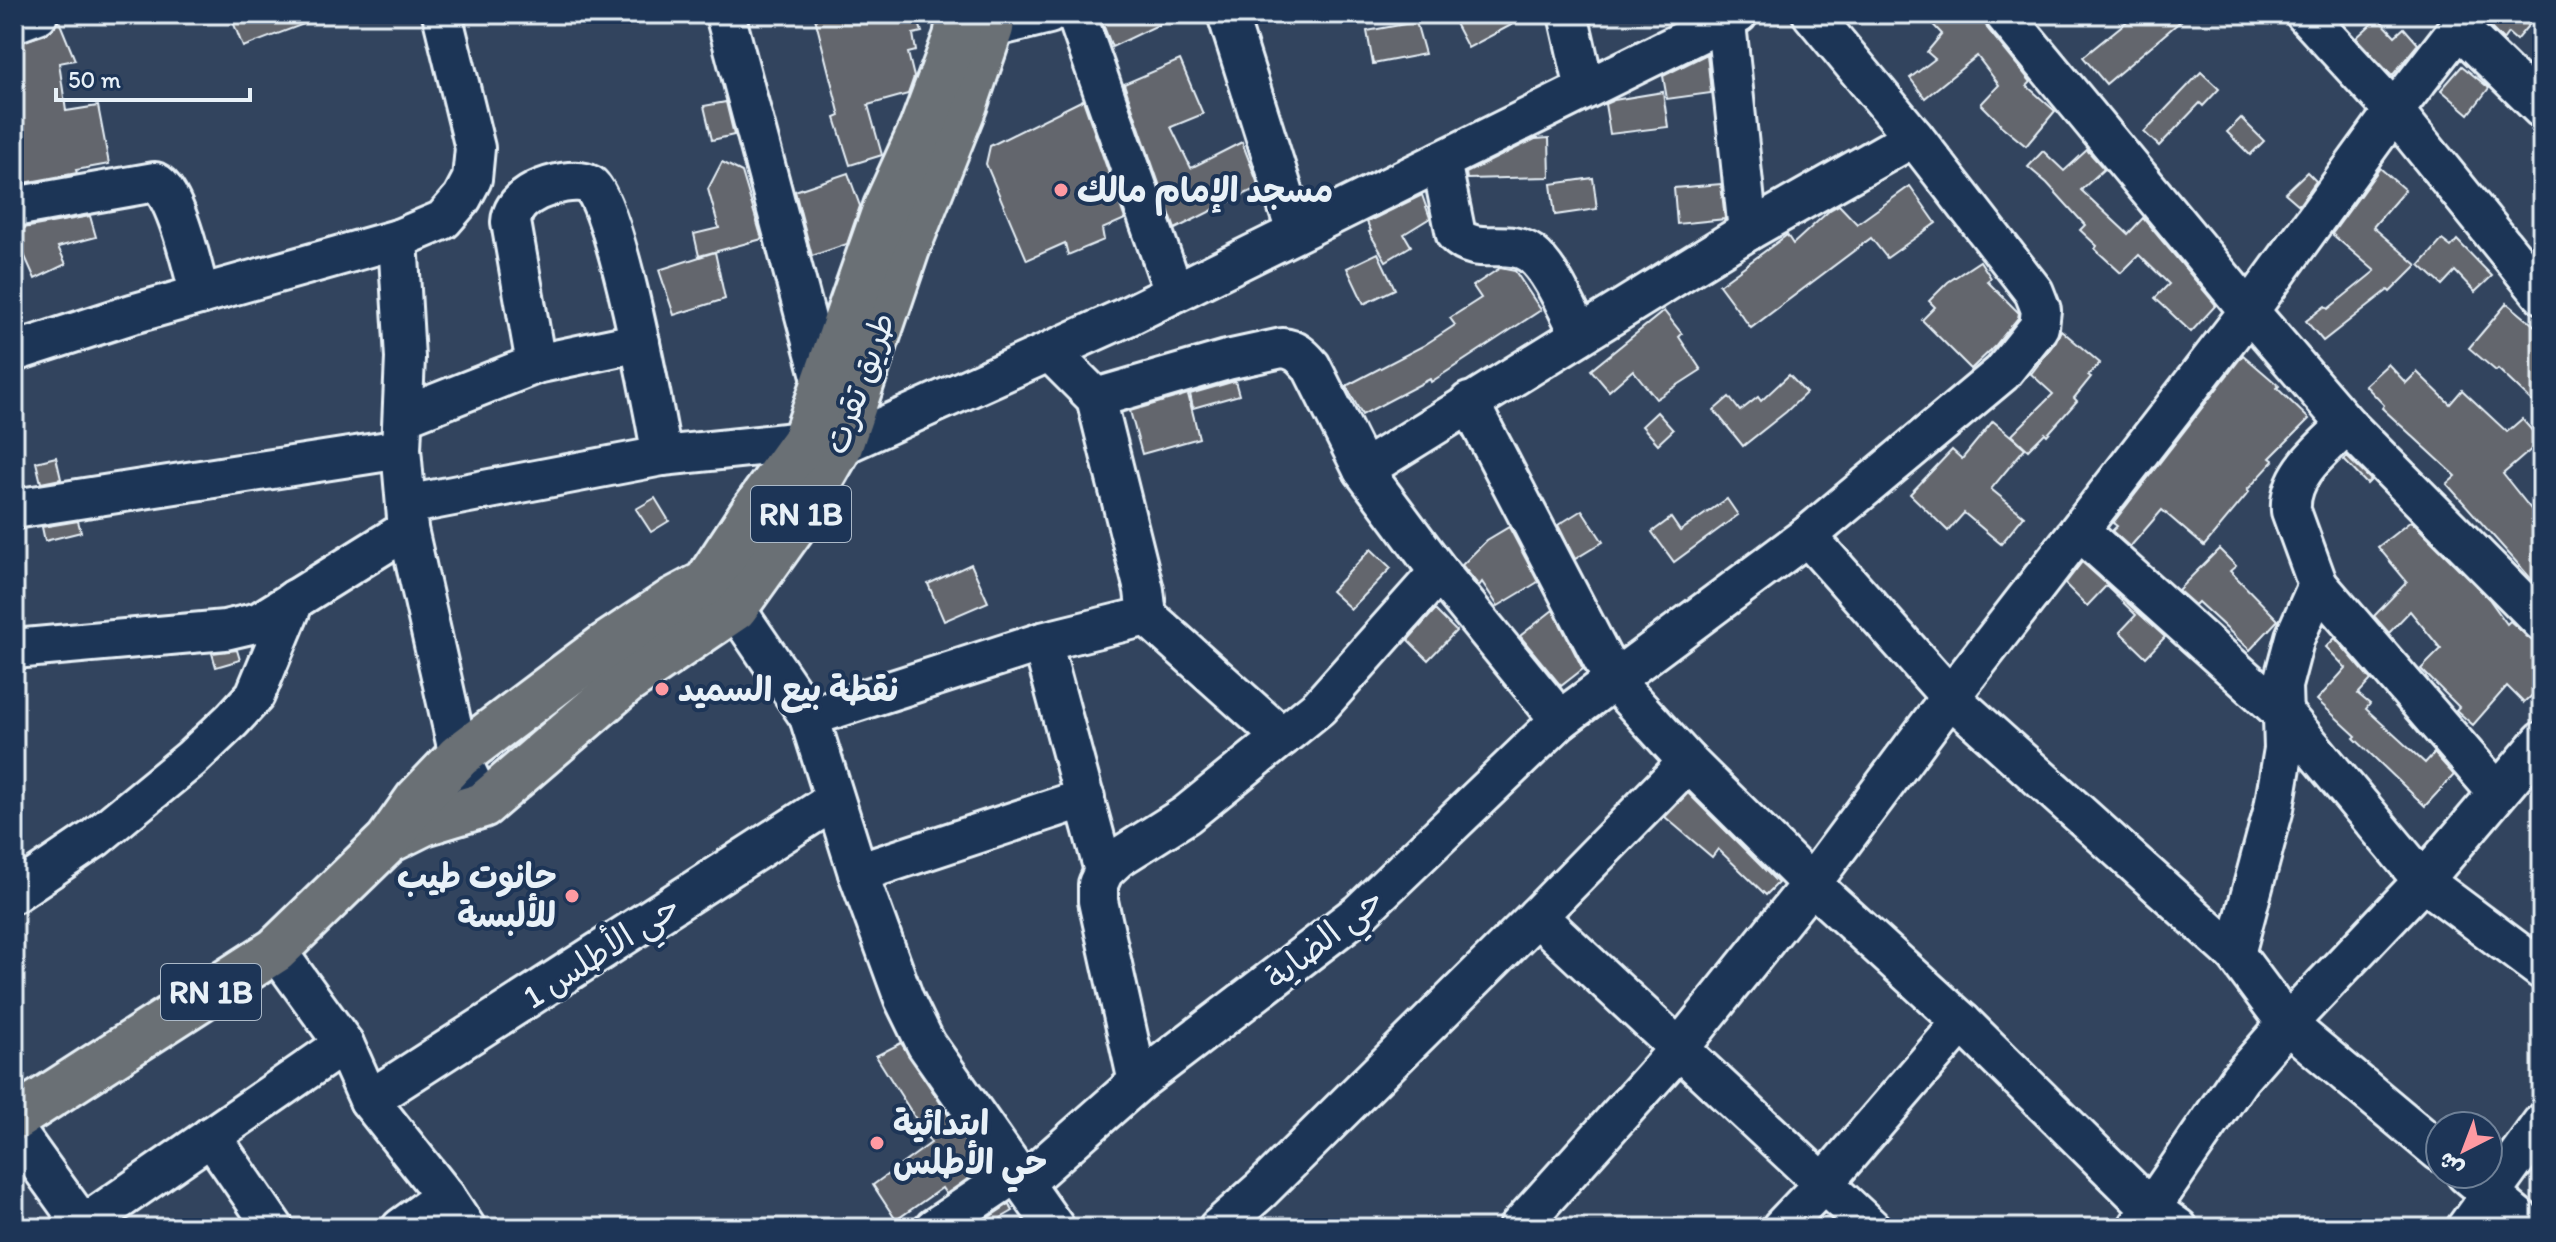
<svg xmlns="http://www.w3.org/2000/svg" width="2556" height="1242" font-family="Itim,'Playpen Sans Arabic',sans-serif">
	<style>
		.building { fill: #63666d; stroke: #e8f1f8; stroke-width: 2 }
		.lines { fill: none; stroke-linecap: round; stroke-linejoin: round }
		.minor-casing { stroke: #e8f1f8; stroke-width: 44 }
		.major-casing { stroke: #e8f1f8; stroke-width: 50 }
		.minor { stroke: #1d3557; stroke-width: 38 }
		.major { stroke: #6a7074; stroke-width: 44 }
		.poi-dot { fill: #ff9aa2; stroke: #1d3557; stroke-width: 3 }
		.labels { text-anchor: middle; stroke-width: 8; stroke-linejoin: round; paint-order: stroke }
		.shield { fill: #1d3557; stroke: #abb9c8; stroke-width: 2 }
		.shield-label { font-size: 32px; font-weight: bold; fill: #e8f1f8 }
		.poi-label { font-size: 34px; font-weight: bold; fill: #e8f1f8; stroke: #1d3557; text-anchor: start }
		.street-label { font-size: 34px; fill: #e8f1f8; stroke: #1d3557 }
	</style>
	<rect width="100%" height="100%" fill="#32445e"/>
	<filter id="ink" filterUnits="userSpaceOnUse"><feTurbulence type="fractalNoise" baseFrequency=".0125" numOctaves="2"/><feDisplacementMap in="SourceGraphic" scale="16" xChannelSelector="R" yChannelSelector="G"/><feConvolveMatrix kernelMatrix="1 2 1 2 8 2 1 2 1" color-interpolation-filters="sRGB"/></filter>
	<g filter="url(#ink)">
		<g class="building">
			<polygon points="230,14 324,14 325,16 243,47"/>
			<polygon points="814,14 916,14 922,32 913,34 916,51 908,53 914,77 908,94 868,105 882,155 850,165 835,118 840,116"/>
			<polygon points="1099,14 1181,14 1112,47"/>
			<polygon points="1450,14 1532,14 1468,48"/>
			<polygon points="1923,14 1983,14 1987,28 2031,82 2027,86 2055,111 2026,146 1999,124 2000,123 1981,104 1999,85 1977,56 1925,98 1910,78 1935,59 1927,52 1942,34"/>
			<polygon points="2136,14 2189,14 2106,84 2083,57"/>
			<polygon points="2491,14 2538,14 2516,40 2508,33 2503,40 2488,25 2492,20"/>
			<polygon points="2378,18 2395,36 2404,28 2418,44 2392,76 2356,38"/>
			<polygon points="59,21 75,60 59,63 66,111 98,106 109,164 76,170 77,173 14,185 14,44 46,34"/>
			<polygon points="1416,22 1425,54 1373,64 1367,31"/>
			<polygon points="1707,54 1711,93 1667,99 1663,76"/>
			<polygon points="1180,60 1203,114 1171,127 1191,168 1242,142 1259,187 1175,229 1124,84"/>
			<polygon points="2462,66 2489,88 2469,114 2441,90"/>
			<polygon points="2201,72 2219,89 2203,106 2200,103 2159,146 2144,132"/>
			<polygon points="1663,92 1668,127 1610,134 1605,104 1614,100"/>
			<polygon points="1083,100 1125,219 1102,229 1104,240 1068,255 1065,243 1027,260 986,164 990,146"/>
			<polygon points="726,102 734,135 712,140 704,106"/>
			<polygon points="2241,118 2264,141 2250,155 2227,132"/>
			<polygon points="1549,138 1550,177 1467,179 1466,173 1535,139"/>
			<polygon points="2087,150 2104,169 2081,190 2128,234 2143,218 2216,305 2191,332 2155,298 2169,284 2139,255 2121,273 2095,249 2097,246 2080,230 2085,225 2047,183 2028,167 2043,151 2064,171"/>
			<polygon points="722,162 742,172 762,239 699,256 694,234 719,228 708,189"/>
			<polygon points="2380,168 2405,190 2373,227 2417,265 2390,292 2388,290 2323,341 2306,321 2325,306 2328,309 2375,271 2332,234"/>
			<polygon points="2307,172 2316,181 2299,205 2285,193"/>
			<polygon points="848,173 860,206 847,244 812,256 795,191"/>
			<polygon points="1593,178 1597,209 1555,215 1551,184"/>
			<polygon points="1721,184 1725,219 1677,224 1674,188"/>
			<polygon points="1910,186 1936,223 1887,258 1871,238 1751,328 1719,285 1787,235 1793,244 1830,210 1839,205 1857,224"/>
			<polygon points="1422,195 1430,218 1404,234 1411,246 1386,261 1369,232 1371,231 1367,222"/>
			<polygon points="90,216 96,237 58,247 66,264 35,279 22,250 18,229"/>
			<polygon points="2442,240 2451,247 2457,240 2492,276 2475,292 2455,271 2442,285 2420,265"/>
			<polygon points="715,252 725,299 674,315 659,270"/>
			<polygon points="1378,253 1395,289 1364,304 1347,268"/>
			<polygon points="1980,261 1991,278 1987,281 2019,313 2018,318 1996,345 1971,369 1922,320 1935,307 1929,301 1948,282"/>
			<polygon points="1500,268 1515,271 1541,310 1431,382 1430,379 1362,415 1346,386 1423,346 1455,325 1450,318 1481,298 1473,286"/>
			<polygon points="2507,303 2542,332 2542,411 2498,369 2496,371 2469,348"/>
			<polygon points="1664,311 1682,334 1679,337 1701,370 1656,399 1633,370 1609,391 1591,370"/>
			<polygon points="2061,330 2100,363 2088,375 2091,377 2074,398 2077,401 2047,435 2045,433 2028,450 2012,435 2053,394 2031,374 2056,341"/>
			<polygon points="2243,355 2279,386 2277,388 2309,419 2270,458 2274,461 2247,490 2249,492 2204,546 2162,510 2130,547 2112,531 2117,526 2113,523"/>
			<polygon points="2388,364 2406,383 2417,372 2450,404 2462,390 2507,432 2522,419 2541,441 2503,474 2542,523 2542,591 2447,484 2456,476 2382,408 2384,405 2365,385"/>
			<polygon points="1789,375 1806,393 1786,412 1743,446 1714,410 1729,397 1740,411 1758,397 1761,401"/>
			<polygon points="1235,381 1239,395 1193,408 1190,394"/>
			<polygon points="1188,394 1199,438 1142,454 1130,411"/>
			<polygon points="1657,412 1673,430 1658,444 1642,426"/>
			<polygon points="1993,421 2025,448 1991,489 2024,516 2001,544 1964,513 1948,531 1910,494 1952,450 1962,459"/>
			<polygon points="56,457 61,479 41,483 36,462"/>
			<polygon points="2347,457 2371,480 2367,484 2344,460"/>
			<polygon points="655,498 669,521 651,532 636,509"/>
			<polygon points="1727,499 1738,515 1674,562 1652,532 1671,518 1680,531"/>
			<polygon points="1582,510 1603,542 1575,559 1558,525"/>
			<polygon points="78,521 81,532 45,541 42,527"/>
			<polygon points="2411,521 2489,599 2507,624 2510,621 2542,649 2542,686 2524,703 2507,686 2473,725 2456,710 2459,707 2421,669 2441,649 2410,611 2389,633 2374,616 2407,582 2378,547"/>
			<polygon points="1509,527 1538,582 1498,606 1482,582 1479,586 1462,565 1487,540"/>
			<polygon points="1371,549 1391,568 1351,609 1331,591"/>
			<polygon points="2219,549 2236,566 2230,571 2278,620 2250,650 2198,602 2195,605 2178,590"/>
			<polygon points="2082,562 2165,637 2146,657 2120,632 2136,615 2106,586 2087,606 2065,584"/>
			<polygon points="971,564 988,602 944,621 928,584"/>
			<polygon points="1435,610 1456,631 1428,660 1408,640"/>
			<polygon points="1553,610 1583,669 1561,686 1520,636"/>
			<polygon points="2335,638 2371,680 2358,694 2370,704 2366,709 2425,763 2434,753 2454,775 2425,806 2354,738 2356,736 2317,700 2346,668 2326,647"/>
			<polygon points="237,650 240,660 216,667 212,653"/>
			<polygon points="1688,793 1778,883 1766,895 1718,849 1712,857 1665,817"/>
			<polygon points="901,1043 983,1168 946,1194 942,1188 896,1220 873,1185 931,1143 876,1056"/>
			<polygon points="1009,1204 1013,1211 1001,1218 1007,1228 973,1228"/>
		</g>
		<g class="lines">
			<g class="minor-casing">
				<g id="minor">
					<polyline points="725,14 823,383"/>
					<polyline points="1076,14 1174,292"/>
					<polyline points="1227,14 1296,232"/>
					<polyline points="1568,14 1585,89"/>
					<polyline points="1725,14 1748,231"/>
					<polyline points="2004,14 2249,311 2347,425 2542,622"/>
					<polyline points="2305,14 2394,111 2542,294"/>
					<polyline points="14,23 38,14"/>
					<polyline points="2458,27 2542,109"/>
					<polyline points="963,35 1049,14"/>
					<path d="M1441,161L1456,235C1477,257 1507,237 1531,254C1551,269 1568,311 1580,334"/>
					<path d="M14,207L155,182C176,191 193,271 200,295"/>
					<polyline points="398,239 405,358 401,449 408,529 459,756 483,805"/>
					<polyline points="14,352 132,314 398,239 443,220 462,198 472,179 475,148 442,14"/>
					<polyline points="536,364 640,342"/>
					<path d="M1096,398L1227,360L1282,348C1296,349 1302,356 1311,366L1363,470L1748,231L1914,137"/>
					<polyline points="1469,402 1614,681 1688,762 1811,884 1962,1022 2150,1208 2178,1228"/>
					<path d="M404,416L536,364L511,222C512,207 523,198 537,191C550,185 577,177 590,185C615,200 655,417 662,456"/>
					<polyline points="1363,470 1439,572 1560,720"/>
					<polyline points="406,505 662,456 804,441 840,446 1126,317 1738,14"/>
					<polyline points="14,509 401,449"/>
					<polyline points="2081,532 2285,715 2423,881 2542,970"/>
					<polyline points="1807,536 1950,697 2235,954 2287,1024 2440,1152"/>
					<polyline points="2318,585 2497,792"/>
					<polyline points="714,590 735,608 809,717 858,873 904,999 926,1044 1055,1228"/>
					<polyline points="1147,616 1282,737"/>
					<polyline points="1042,642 1104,871"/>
					<polyline points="14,649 225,630 259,622 408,529"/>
					<polyline points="809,717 1042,642 1147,616 1144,590 1096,398 1050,352"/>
					<polyline points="858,873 1085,798"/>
					<polyline points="14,893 95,838 191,759 232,720 255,695 295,599"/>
					<polyline points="1537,916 1871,1228"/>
					<polyline points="276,950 344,1044 369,1100 445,1196 466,1228"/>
					<path d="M2235,954L2274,808L2284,749L2282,686L2295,637L2318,585L2291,511C2288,474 2323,449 2347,425"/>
					<polyline points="1138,1082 1098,901 1098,884 1104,871 1118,858 1186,815 1319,707 1439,572"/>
					<polyline points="369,1100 833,801"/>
					<polyline points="14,1129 85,1228"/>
					<polyline points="211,1136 274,1228"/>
					<polyline points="2466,1174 2531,1228"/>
					<polyline points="1024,1183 1138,1082 1359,913 1560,720 1807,536 2002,373 2039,327 2041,310 2034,292 1914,137 1812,14"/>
					<polyline points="83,1225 344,1044"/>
					<polyline points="2138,1227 2240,1078 2287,1024 2423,881 2542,741"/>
					<polyline points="401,1228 445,1196"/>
					<polyline points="934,1228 1017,1172"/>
					<polyline points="1218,1228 1261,1190 1537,916 1688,762"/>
					<polyline points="1518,1228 1678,1050 1811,884 1950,697 2249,311 2394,111 2469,14"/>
					<polyline points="1781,1228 1823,1184 1962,1022"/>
					<polyline points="2466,1228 2542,1123"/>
				</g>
			</g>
			<g class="major-casing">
				<g id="major">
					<polyline points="390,840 424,823 483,805 626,682 735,608 795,524 840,446 907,249 965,104 991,28 993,14"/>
					<polyline points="14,1119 276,950 388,841 417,800 459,756 605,646 674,600 706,583 752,513 804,441 886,207 922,128 956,37 960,14"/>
				</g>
			</g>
			<use href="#minor" class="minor"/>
			<use href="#major" class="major"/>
		</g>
	</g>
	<g class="poi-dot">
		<circle cx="1061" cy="190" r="8"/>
		<circle cx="662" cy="689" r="8"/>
		<circle cx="572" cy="896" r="8"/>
		<circle cx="877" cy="1143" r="8"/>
	</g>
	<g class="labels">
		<g class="shield">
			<rect x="751" y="486" width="100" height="56" rx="6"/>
			<rect x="161" y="964" width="100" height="56" rx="6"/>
		</g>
		<g class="shield-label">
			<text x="801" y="525">RN 1B</text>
			<text x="211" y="1003">RN 1B</text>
		</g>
		<g class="poi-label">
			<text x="1077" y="202">مسجد الإمام مالك</text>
			<text x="678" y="701">نقطة بيع السميد</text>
			<text x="556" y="888" text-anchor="end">حانوت طيب<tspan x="556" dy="39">للألبسة</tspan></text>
			<text x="893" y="1135">ابتدائية<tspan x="893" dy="39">حي الأطلس</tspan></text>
		</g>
		<g class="street-label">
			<text transform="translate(859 383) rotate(-70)" y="12">طريق تقرت</text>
			<text transform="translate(1324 938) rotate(-39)" y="12">حي الضاية</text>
			<text transform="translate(601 951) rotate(-33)" y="12">حي الأطلس 1</text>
		</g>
	</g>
	<rect width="2556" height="1242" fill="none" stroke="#1d3557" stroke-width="48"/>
	<rect x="24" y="24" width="2508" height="1194" fill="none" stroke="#e8f1f8" stroke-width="3" filter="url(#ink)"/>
	<g transform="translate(2464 1150) rotate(222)"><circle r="38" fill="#1d3557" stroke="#6e8097" stroke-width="2"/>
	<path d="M0-6L14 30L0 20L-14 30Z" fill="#ff9aa2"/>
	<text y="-12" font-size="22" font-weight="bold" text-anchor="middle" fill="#e8f1f8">ش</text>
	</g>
	<path d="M56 88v12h194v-12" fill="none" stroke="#e8f1f8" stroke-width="4"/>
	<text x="68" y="88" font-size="24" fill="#e8f1f8" stroke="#1d3557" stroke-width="6" paint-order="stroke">50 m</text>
</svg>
